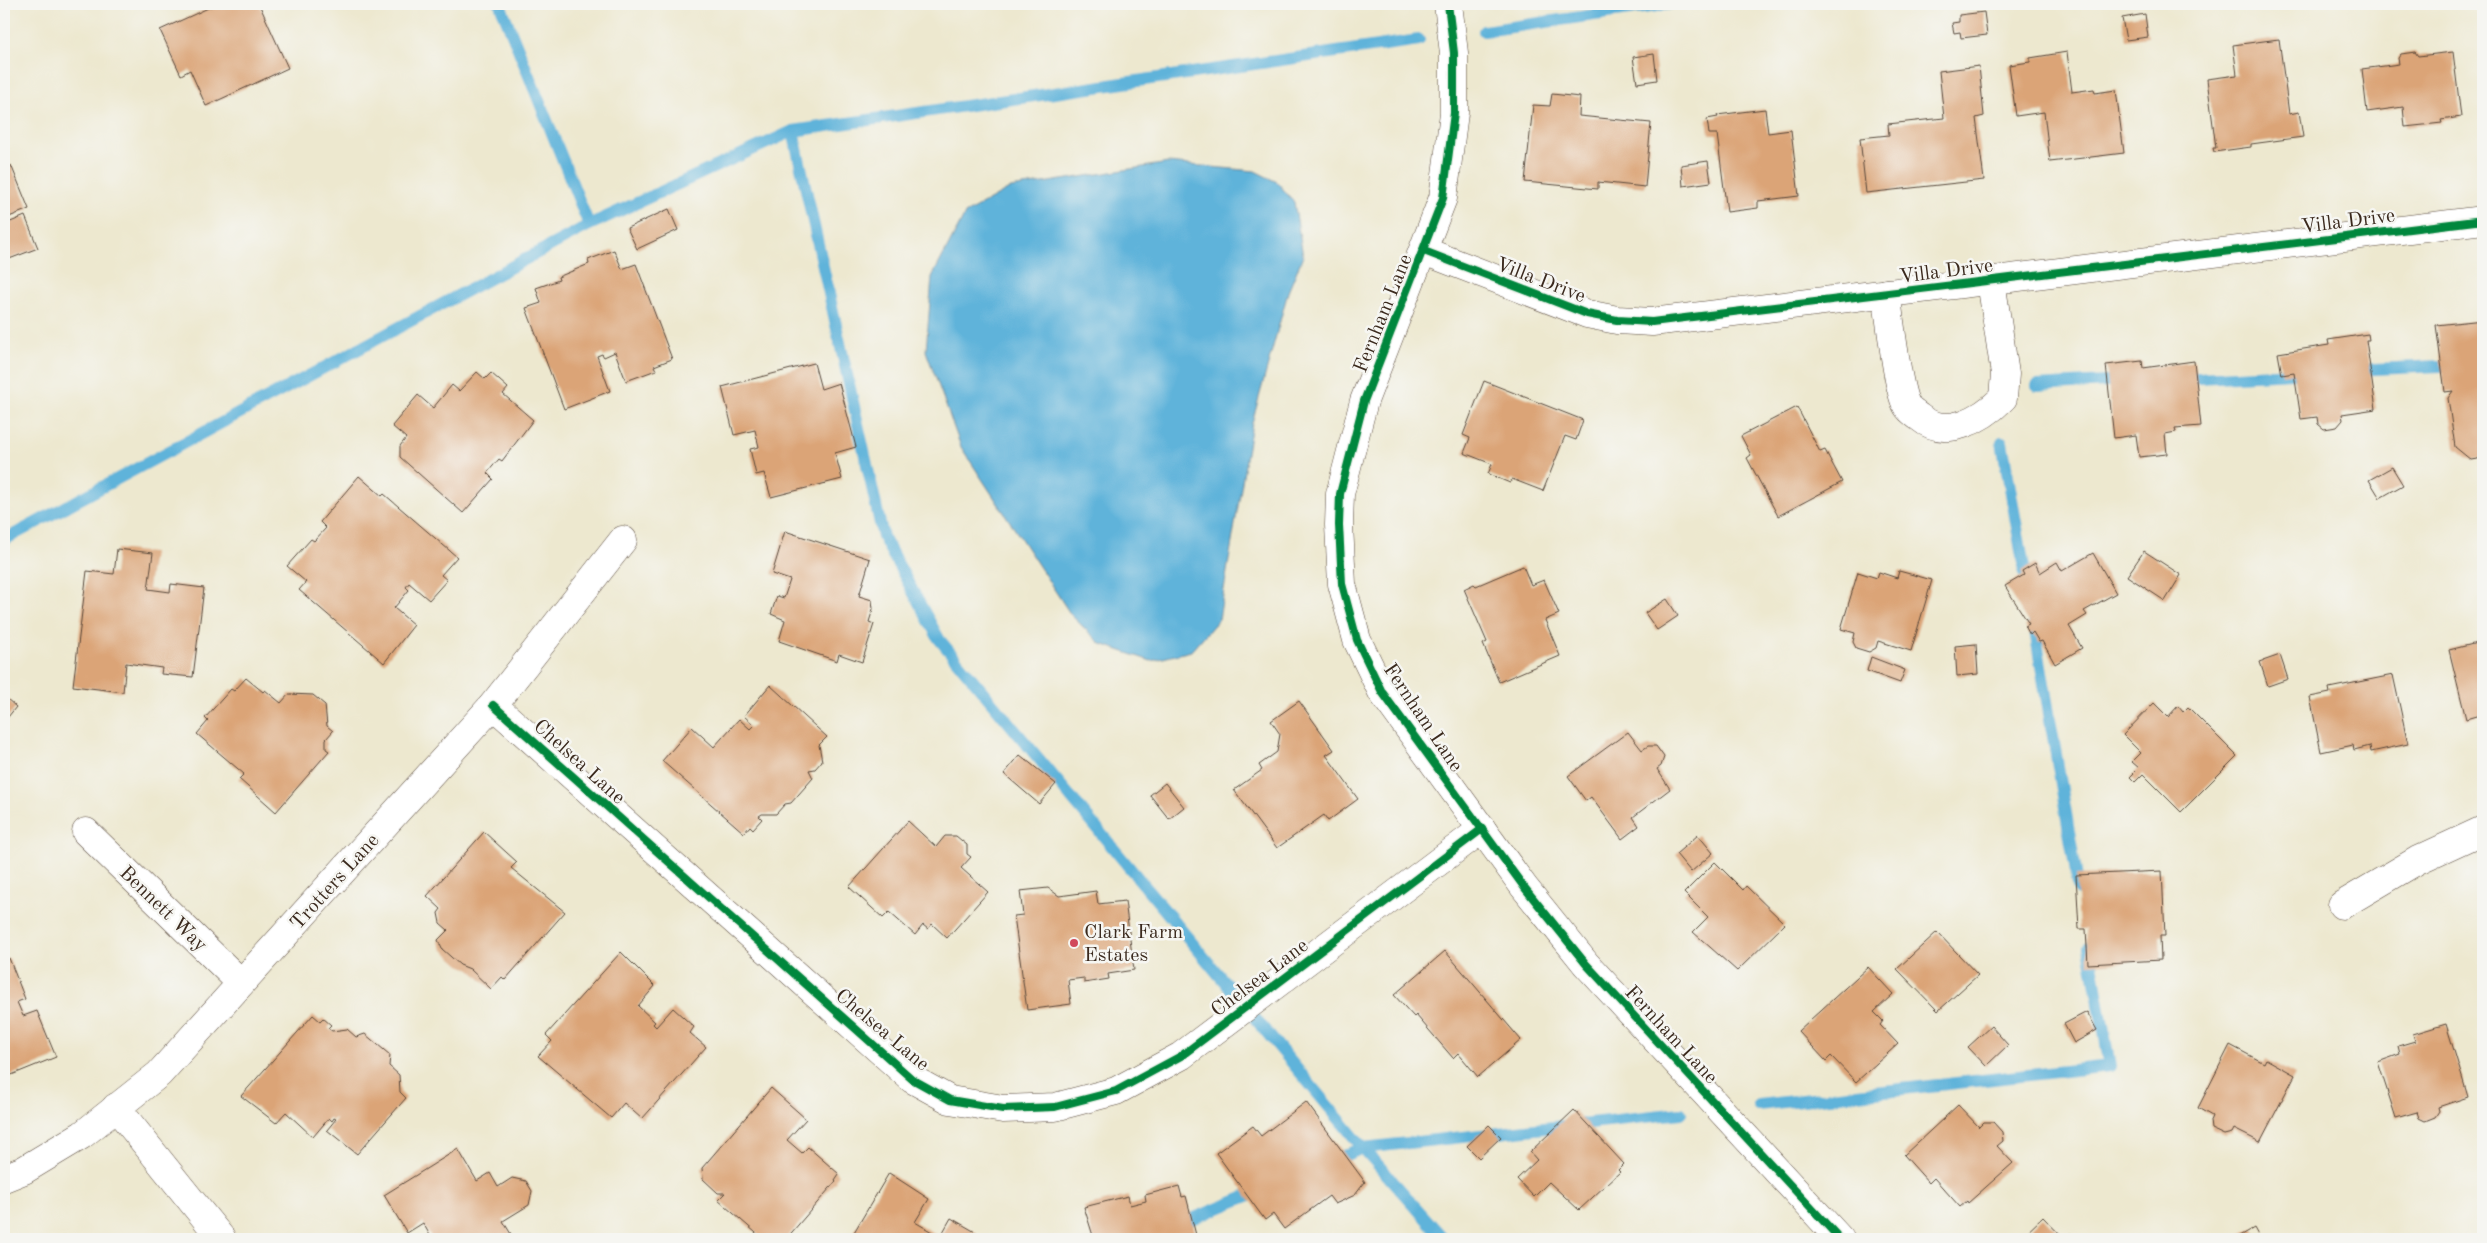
<svg xmlns="http://www.w3.org/2000/svg" width="2487" height="1243" font-family="'Old Standard TT',serif">
	<style>
		.water { fill: #5eb3da; stroke: #4c6e7c }
		.lines { fill: none; stroke-linecap: round; stroke-linejoin: round }
		.stream { stroke: #5eb3da; stroke-width: 12 }
		.building { fill: #dba477 }
		.street-casing { stroke: #564639; stroke-width: 29 }
		.street { stroke: #fff; stroke-width: 28 }
		.cycleway-casing { stroke: #f6f6f2; stroke-width: 11 }
		.cycleway { stroke: #00873e; stroke-width: 8 }
		.poi-dot { fill: #d1495b; stroke: #f6f6f2; stroke-width: 2 }
		.labels { text-anchor: middle; stroke-width: 5; stroke-linejoin: round; paint-order: stroke }
		.street-label { font-size: 20px; fill: #3b2a1e; stroke: #f6f6f2 }
		.poi-label { font-size: 20px; fill: #3b2a1e; stroke: #f6f6f2; text-anchor: start }
	</style>
	<rect width="100%" height="100%" fill="#f6f6f2"/>
	<filter id="ink" filterUnits="userSpaceOnUse"><feTurbulence type="fractalNoise" baseFrequency=".02" numOctaves="2"/><feDisplacementMap in="SourceGraphic" scale="10" xChannelSelector="R" yChannelSelector="G"/><feConvolveMatrix kernelMatrix="1 2 1 2 8 2 1 2 1" color-interpolation-filters="sRGB"/></filter>
	<filter id="wash" filterUnits="userSpaceOnUse"><feTurbulence type="fractalNoise" baseFrequency=".0096" numOctaves="4" result="noise"/><feDisplacementMap in="SourceGraphic" scale="20" xChannelSelector="R" yChannelSelector="G"/><feGaussianBlur stdDeviation="1.12" result="paint"/><feColorMatrix in="noise" values="0 0 0 0 0 0 0 0 0 0 0 0 0 0 0 0 0 1.4 0 .05"/><feComposite in="paint" operator="in"/></filter>
	<g filter="url(#wash)">
		<rect width="100%" height="100%" fill="#ede8cf"/>
		<polygon class="water" points="1168,163 1255,171 1277,182 1294,202 1303,256 1288,292 1252,423 1219,619 1191,651 1151,661 1101,644 1071,615 961,447 926,351 932,277 965,214 1011,188"/>
		<g class="lines">
			<g class="stream">
				<polyline points="500,4 589,225"/>
				<polyline points="1484,31 1670,4"/>
				<polyline points="793,131 883,537 939,639 1363,1148 1444,1239"/>
				<polyline points="2353,370 2483,364"/>
				<polyline points="2179,379 2311,372"/>
				<polyline points="2037,386 2124,381"/>
				<polyline points="2002,442 2027,585"/>
				<polyline points="4,540 589,225 793,131 1419,40"/>
				<polyline points="2033,619 2079,890"/>
				<polyline points="1758,1105 2110,1066 2089,947"/>
				<polyline points="1331,1161 1363,1148 1681,1113"/>
				<polyline points="1144,1239 1262,1190"/>
			</g>
		</g>
		<g id="blocks">
			<g class="building">
				<polygon points="217,4 259,4 288,68 206,106 190,70 181,75 160,30"/>
				<polygon points="1984,12 1987,35 1961,38 1960,32 1954,33 1952,23 1959,22 1959,15"/>
				<polygon points="2145,14 2148,37 2126,40 2122,18"/>
				<polygon points="2279,39 2289,114 2299,112 2303,137 2251,144 2251,147 2214,152 2213,148 2216,148 2207,79 2237,75 2233,45"/>
				<polygon points="2067,52 2072,92 2094,89 2095,93 2116,90 2124,153 2050,162 2044,112 2016,116 2009,65 2030,62 2030,58"/>
				<polygon points="2415,52 2418,56 2453,52 2461,117 2441,120 2442,123 2405,127 2403,107 2367,112 2362,69 2399,64 2398,58 2401,54"/>
				<polygon points="1654,54 1657,80 1637,83 1633,57"/>
				<polygon points="1979,66 1984,116 1976,118 1984,180 1866,193 1860,138 1889,135 1888,124 1944,118 1939,71"/>
				<polygon points="1552,94 1580,97 1579,116 1651,123 1645,187 1598,182 1598,189 1525,182 1533,105 1550,106"/>
				<polygon points="1765,109 1768,133 1791,130 1799,196 1758,201 1758,208 1727,212 1717,134 1709,134 1707,119 1718,117 1717,115"/>
				<polygon points="1708,161 1711,182 1683,186 1681,165"/>
				<polygon points="11,165 29,209 9,217 4,204 4,169"/>
				<polygon points="669,209 678,230 637,249 627,228"/>
				<polygon points="4,213 8,223 25,216 38,248 4,261"/>
				<polygon points="614,250 622,269 636,264 672,359 654,366 656,370 626,381 615,352 604,357 602,354 597,356 610,391 564,409 526,308 541,303 536,288 559,280 558,277 589,264 588,260"/>
				<polygon points="2483,320 2483,458 2471,460 2455,447 2448,398 2453,391 2445,392 2436,325"/>
				<polygon points="2368,334 2369,340 2366,340 2376,409 2342,414 2343,420 2337,427 2324,429 2318,424 2317,417 2301,419 2294,373 2282,375 2278,353 2329,345 2328,340"/>
				<polygon points="2142,361 2143,368 2194,361 2201,426 2175,428 2176,432 2165,434 2167,454 2139,457 2136,435 2114,438 2106,365"/>
				<polygon points="814,363 821,389 839,383 856,447 835,453 842,479 771,497 764,473 756,475 750,449 759,447 755,430 734,435 722,387"/>
				<polygon points="477,372 485,379 491,373 508,388 503,394 533,420 502,461 499,459 487,473 493,479 463,513 400,457 400,446 406,438 392,426 418,395 433,408 452,385 459,391"/>
				<polygon points="1484,381 1583,420 1576,440 1565,436 1543,491 1512,479 1510,483 1488,474 1492,464 1464,453 1470,438 1463,435"/>
				<polygon points="1797,407 1820,452 1825,450 1842,482 1778,516 1747,458 1751,455 1741,436"/>
				<polygon points="2392,467 2403,485 2380,498 2369,480"/>
				<polygon points="359,476 382,496 384,494 457,557 441,575 447,580 429,600 409,583 406,587 409,590 394,608 414,625 384,663 299,590 306,582 287,566 311,539 314,541 326,528 320,522"/>
				<polygon points="785,531 870,559 859,596 872,600 873,609 869,622 874,624 862,662 839,654 837,661 779,641 785,620 771,614 777,596 784,598 790,580 772,574"/>
				<polygon points="117,549 153,553 148,589 170,592 171,584 204,588 193,677 161,674 162,668 126,663 123,692 73,686 87,571 114,574"/>
				<polygon points="2144,551 2181,575 2165,601 2127,576"/>
				<polygon points="2093,553 2116,593 2084,611 2087,615 2069,626 2082,648 2055,664 2042,641 2039,642 2033,632 2030,635 2025,626 2029,624 2005,586 2024,575 2022,571 2035,563 2040,573 2057,562 2062,571"/>
				<polygon points="1523,566 1531,585 1544,580 1559,614 1545,620 1560,656 1499,682 1483,644 1487,642 1464,589 1474,584 1476,586"/>
				<polygon points="1899,571 1932,580 1911,651 1878,641 1876,648 1869,652 1856,648 1853,642 1855,633 1841,629 1858,572 1877,578 1879,572 1897,578"/>
				<polygon points="1667,599 1678,616 1657,630 1645,613"/>
				<polygon points="2483,635 2483,714 2466,719 2449,650 2481,642 2480,636"/>
				<polygon points="1976,644 1978,674 1957,676 1955,646"/>
				<polygon points="2280,655 2288,679 2268,686 2260,662"/>
				<polygon points="1871,657 1905,670 1900,683 1867,671"/>
				<polygon points="2393,675 2408,744 2371,752 2370,746 2354,750 2353,745 2321,752 2310,697 2330,693 2329,688"/>
				<polygon points="246,678 263,692 265,690 281,703 289,694 313,695 325,705 327,726 333,731 326,739 326,749 329,751 276,812 239,779 244,774 197,734 208,721 205,718 231,689 234,691"/>
				<polygon points="770,685 827,737 819,745 822,761 815,769 809,770 813,778 791,803 785,804 776,814 762,814 759,816 762,819 753,829 750,826 744,833 662,761 692,727 714,747 739,719 750,729 754,725 744,716"/>
				<polygon points="4,696 16,707 4,722"/>
				<polygon points="1299,701 1334,750 1326,755 1358,799 1328,821 1324,815 1277,848 1234,790 1262,770 1259,765 1277,752 1280,734 1271,721"/>
				<polygon points="2154,703 2168,717 2178,706 2183,712 2188,707 2237,756 2181,812 2143,774 2135,782 2130,777 2139,768 2132,762 2141,753 2123,735"/>
				<polygon points="1628,732 1642,750 1648,746 1656,746 1664,757 1661,766 1657,769 1670,789 1633,817 1639,826 1622,839 1591,797 1586,801 1568,776"/>
				<polygon points="1020,755 1056,784 1039,804 1004,774"/>
				<polygon points="1165,783 1184,807 1169,819 1150,795"/>
				<polygon points="908,821 936,847 945,836 956,836 967,845 967,854 971,857 961,868 988,892 947,938 932,924 928,929 923,925 915,935 889,912 883,918 849,887"/>
				<polygon points="484,832 517,862 511,868 565,912 505,980 502,977 491,989 470,969 460,965 442,949 438,940 448,930 440,923 438,913 441,909 427,896"/>
				<polygon points="1698,835 1713,853 1691,872 1676,854"/>
				<polygon points="1715,862 1743,890 1746,886 1785,924 1737,971 1693,932 1708,917 1684,893"/>
				<polygon points="2162,871 2165,936 2160,936 2161,960 2088,964 2086,929 2079,929 2076,875"/>
				<polygon points="1048,888 1059,896 1096,891 1098,904 1125,901 1134,970 1108,974 1109,979 1084,983 1084,978 1068,980 1071,1004 1027,1010 1014,916 1023,915 1020,891"/>
				<polygon points="1937,932 1978,975 1938,1011 1897,969"/>
				<polygon points="1445,951 1521,1040 1478,1077 1458,1053 1453,1058 1416,1015 1414,1017 1394,995"/>
				<polygon points="621,952 655,986 638,1006 655,1022 653,1024 656,1027 673,1008 694,1027 690,1033 706,1047 642,1119 624,1103 611,1118 538,1056 552,1041 546,1035"/>
				<polygon points="9,958 25,999 17,1002 23,1016 37,1011 56,1057 4,1078 4,960"/>
				<polygon points="1868,967 1893,994 1874,1012 1883,1021 1880,1025 1898,1044 1856,1082 1831,1056 1826,1061 1798,1031"/>
				<polygon points="2087,1012 2097,1030 2074,1043 2064,1024"/>
				<polygon points="313,1015 320,1021 323,1018 331,1025 328,1028 332,1031 347,1029 356,1037 365,1034 390,1055 389,1066 399,1075 400,1092 406,1098 357,1154 327,1130 336,1119 334,1118 332,1121 329,1118 313,1137 286,1112 276,1123 241,1096"/>
				<polygon points="2446,1024 2468,1097 2438,1107 2439,1111 2435,1117 2425,1121 2419,1118 2417,1112 2396,1118 2378,1062 2400,1054 2398,1046 2415,1041 2413,1034"/>
				<polygon points="1991,1026 2008,1045 1986,1066 1968,1047"/>
				<polygon points="2230,1045 2264,1063 2266,1059 2295,1075 2260,1142 2234,1129 2232,1133 2224,1135 2211,1129 2210,1121 2212,1116 2198,1108"/>
				<polygon points="771,1088 806,1119 787,1140 802,1153 808,1147 839,1174 835,1180 836,1181 786,1239 763,1239 718,1200 725,1193 718,1193 703,1179 702,1168"/>
				<polygon points="1306,1102 1365,1182 1355,1195 1335,1204 1329,1196 1284,1229 1273,1214 1265,1220 1216,1153 1253,1126 1261,1136"/>
				<polygon points="1958,1105 1979,1127 1984,1122 1993,1122 2002,1132 2003,1141 1997,1146 2013,1163 1968,1203 1967,1201 1960,1207 1934,1178 1929,1183 1904,1155"/>
				<polygon points="1574,1110 1624,1164 1618,1170 1620,1172 1579,1210 1549,1182 1534,1197 1517,1179 1537,1160 1530,1152"/>
				<polygon points="1489,1125 1501,1137 1479,1158 1467,1146"/>
				<polygon points="458,1149 477,1181 490,1173 498,1187 512,1178 526,1181 532,1191 529,1205 503,1221 514,1239 432,1239 423,1223 407,1233 384,1195"/>
				<polygon points="889,1173 929,1199 915,1222 937,1235 936,1237 939,1239 850,1239"/>
				<polygon points="1179,1186 1182,1197 1186,1196 1197,1239 1094,1239 1084,1207 1128,1196 1130,1205 1146,1201 1145,1195"/>
				<polygon points="2043,1217 2064,1239 2020,1239"/>
				<polygon points="951,1218 977,1233 973,1239 939,1239"/>
				<polygon points="2254,1228 2260,1239 2235,1239"/>
				<polygon points="2072,1233 2078,1239 2064,1239"/>
			</g>
		</g>
	</g>
	<g filter="url(#ink)">
		<use href="#blocks" fill-opacity="0" stroke="#564639" stroke-width="1"/>
		<g class="lines">
			<g class="street-casing">
				<g id="street">
					<polyline points="1448,4 1454,53 1454,113 1443,198 1364,401 1340,494 1339,525 1342,584 1357,640 1382,692 1524,887 1586,964 1840,1239"/>
					<polyline points="1424,251 1587,314 1617,320 1652,322 2483,220"/>
					<path d="M1886,293C1890,316 1897,390 1907,406C1909,410 1915,414 1919,417C1946,440 1982,419 2003,398L2005,374L1991,281"/>
					<polyline points="493,705 912,1079 950,1100 1003,1109 1055,1107 1116,1091 1181,1056 1482,829"/>
					<polyline points="86,832 241,983"/>
					<polyline points="2342,905 2418,860 2483,830"/>
					<polyline points="116,1107 222,1239"/>
					<polyline points="4,1178 24,1170 82,1135 159,1074 493,705 623,540"/>
				</g>
			</g>
			<use href="#street" class="street"/>
			<g class="cycleway-casing">
				<g id="cycleway">
					<polyline points="1448,4 1454,53 1454,113 1443,198 1364,401 1340,494 1339,525 1342,584 1357,640 1382,692 1524,887 1586,964 1840,1239"/>
					<polyline points="1424,251 1587,314 1617,320 1652,322 2483,220"/>
					<polyline points="493,705 912,1079 950,1100 1003,1109 1055,1107 1116,1091 1181,1056 1482,829"/>
				</g>
			</g>
			<use href="#cycleway" class="cycleway"/>
		</g>
	</g>
	<circle class="poi-dot" cx="1074" cy="943" r="5"/>
	<g class="labels">
		<g class="street-label">
			<text transform="translate(2348 220) rotate(-7)" y="7">Villa Drive</text>
			<text transform="translate(1946 270) rotate(-7)" y="7">Villa Drive</text>
			<text transform="translate(1541 279) rotate(21)" y="7">Villa Drive</text>
			<text transform="translate(1382 313) rotate(-68)" y="7">Fernham Lane</text>
			<text transform="translate(1424 717) rotate(56)" y="7">Fernham Lane</text>
			<text transform="translate(580 761) rotate(42)" y="7">Chelsea Lane</text>
			<text transform="translate(334 881) rotate(-48)" y="7">Trotters Lane</text>
			<text transform="translate(164 908) rotate(44)" y="7">Bennett Way</text>
			<text transform="translate(1259 977) rotate(-37)" y="7">Chelsea Lane</text>
			<text transform="translate(883 1029) rotate(40)" y="7">Chelsea Lane</text>
			<text transform="translate(1672 1034) rotate(47)" y="7">Fernham Lane</text>
		</g>
		<g class="poi-label">
			<text x="1084" y="938">Clark Farm<tspan x="1084" dy="23">Estates</tspan></text>
		</g>
	</g>
	<rect width="2487" height="1243" fill="none" stroke="#f6f6f2" stroke-width="20"/>
</svg>
